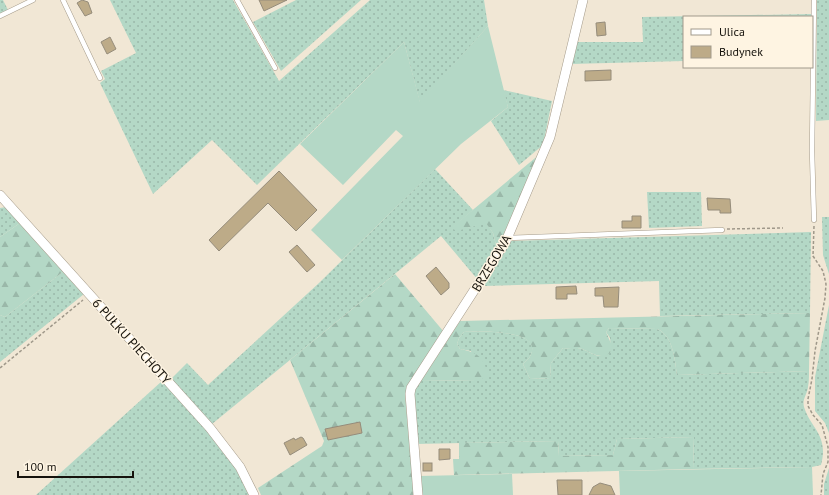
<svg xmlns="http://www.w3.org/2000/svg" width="829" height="495" font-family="'PT Sans',sans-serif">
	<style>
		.grass { fill: url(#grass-dots) }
		.forest { fill: url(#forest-firs) }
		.pitch { fill: #b4d8c6 }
		.building { fill: #bdab88; stroke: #958c7b }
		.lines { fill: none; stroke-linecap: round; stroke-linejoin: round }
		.lane-casing { stroke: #a69c8b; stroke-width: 5.5 }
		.street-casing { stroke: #a69c8b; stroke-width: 10 }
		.path { stroke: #9f988a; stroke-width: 1.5; stroke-dasharray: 3 2; stroke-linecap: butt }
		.lane { stroke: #fff; stroke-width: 4.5 }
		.street { stroke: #fff; stroke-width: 9 }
		.labels { text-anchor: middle; stroke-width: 3; stroke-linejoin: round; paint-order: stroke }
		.street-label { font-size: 13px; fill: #15120c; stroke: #fef4e2 }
	</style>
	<defs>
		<pattern id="grass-dots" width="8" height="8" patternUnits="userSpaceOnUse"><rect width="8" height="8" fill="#b4d8c6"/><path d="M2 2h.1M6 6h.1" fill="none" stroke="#9ab8a9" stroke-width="1.8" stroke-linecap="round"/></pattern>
		<pattern id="forest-firs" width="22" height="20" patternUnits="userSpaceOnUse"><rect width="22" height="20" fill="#b4d8c6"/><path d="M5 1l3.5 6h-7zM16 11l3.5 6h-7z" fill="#9ab8a9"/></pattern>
	</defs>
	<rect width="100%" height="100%" fill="#f1e7d5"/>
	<g class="grass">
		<polygon points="0,0 3,0 8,10 0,14"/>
		<polygon points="110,0 233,0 279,81 370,0 484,0 488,26 420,103 404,42 257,185 212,140 153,194 100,83 105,79 101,71 136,53"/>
		<polygon points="296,0 361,0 281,71 253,22"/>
		<polygon points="817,0 829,0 829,120 816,121"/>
		<polygon points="812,14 812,17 684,17 684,61 571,64 576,42 643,42 642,17"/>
		<polygon points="503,90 552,101 543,145 519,165 491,121 508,107"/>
		<polygon points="435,169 473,210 452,228 467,228 486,222 493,233 497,249 478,280 441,236 212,424 171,379 187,363 208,385 319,283"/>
		<polygon points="647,192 701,192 702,226 649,228"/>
		<polygon points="6,207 20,223 0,237 0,208"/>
		<polygon points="822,217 829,217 829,274 823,255"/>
		<polygon points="811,232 810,313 660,316 659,281 484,286 509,241"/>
		<polygon points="64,271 84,294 0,362 0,315 5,317"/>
		<polygon points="829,305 829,433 825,423 815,411 815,377"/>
		<path d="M609,328L657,329C673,335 675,360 677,375L809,371C809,376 809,382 808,387C807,395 802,399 804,407C811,429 829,435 821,465L812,467L693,469L694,437L617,439L613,455L559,456L558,441L416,444L412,394L421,381L476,380L471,351L460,349L457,344L459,338L464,332C476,331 543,329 531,354C530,358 526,361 523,364L530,379L550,378L551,363L563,348C569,349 577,347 582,349C595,354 597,360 611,351L610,338L606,332Z"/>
		<polygon points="162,381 217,441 238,472 249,495 36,495"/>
		<polygon points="829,468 829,495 824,495 824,484"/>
	</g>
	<g class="forest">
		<polygon points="540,154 497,249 493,233 486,223 457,231 451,228"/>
		<polygon points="20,223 64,271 5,317 0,315 0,237"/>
		<polygon points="395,274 444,332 405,394 414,495 261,495 258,488 322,446 324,441 290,360"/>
		<path d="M810,313L809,371L677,375C675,360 673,335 657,329L609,328L606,332L613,348C606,363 592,353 582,349C577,347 569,349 563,348L551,363L550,378L530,379L523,364C526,361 530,358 531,354C542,329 476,331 464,332L459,338L457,344L460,349C474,352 481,354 486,368C487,372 488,374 487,378L476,380L421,381L460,321Z"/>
		<polygon points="694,437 693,469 454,475 453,459 459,459 459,443 558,441 559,456 613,455 617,439"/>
	</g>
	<g class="pitch">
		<polygon points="488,26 508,107 461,144 342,260 311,230 403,136 396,130 343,185 300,144 404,42 420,102"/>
		<polygon points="812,467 813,495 620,495 619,471"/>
		<polygon points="512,474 513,495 421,495 419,476"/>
	</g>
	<g class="building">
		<polygon points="82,0 88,2 92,13 85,16 77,3"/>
		<polygon points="259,0 287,0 264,11"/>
		<polygon points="605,22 606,35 597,36 596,23"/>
		<polygon points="110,37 116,49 107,54 101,42"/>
		<polygon points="611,70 611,80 585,81 585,71"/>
		<polygon points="279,171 317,210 296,231 268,203 219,251 209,240"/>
		<polygon points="707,198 730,199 731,213 720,213 720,210 708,210"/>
		<polygon points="632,216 641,216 641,228 622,228 622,221 632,221"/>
		<polygon points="297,245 315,265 307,272 289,252"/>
		<polygon points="436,267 449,283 449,288 441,295 426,276"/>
		<polygon points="576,286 577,294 567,294 567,299 556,299 556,287"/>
		<polygon points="619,287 618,307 604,307 603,296 595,296 595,288"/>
		<polygon points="360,422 362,433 328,440 325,429"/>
		<polygon points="301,437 303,438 307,445 290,455 284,443 294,438 295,440"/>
		<polygon points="439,449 450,449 450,459 439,460"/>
		<rect x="423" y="463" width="9" height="8"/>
		<polygon points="557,480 582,480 582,495 558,495"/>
		<polygon points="600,483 611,486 615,495 589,495 593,487"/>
	</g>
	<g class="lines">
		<g class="lane-casing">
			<g id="lane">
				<polyline points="63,0 100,78"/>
				<polyline points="237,0 275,68"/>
				<polyline points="0,16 33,0"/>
				<polyline points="814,220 812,151 814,0"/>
				<polyline points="508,238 722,230"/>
			</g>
		</g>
		<g class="street-casing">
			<g id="street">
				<polyline points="0,195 210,428 240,467 254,495"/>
				<polyline points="418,495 410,394 411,388 506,241 550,137 583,0"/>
			</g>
		</g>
		<g class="path">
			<polyline points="814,226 813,256 823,271 826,284 825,298 815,351 812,379 808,399 808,406 813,415 822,425 828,447 828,462 823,474 821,495"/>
			<polyline points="727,229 783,228"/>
			<polyline points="0,368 83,300"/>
		</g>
		<use href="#lane" class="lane"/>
		<use href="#street" class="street"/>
	</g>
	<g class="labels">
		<g class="street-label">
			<text transform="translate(491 263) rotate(-59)" y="5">BRZEGOWA</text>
			<text transform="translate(132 341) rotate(48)" y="5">6 PUŁKU PIECHOTY</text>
		</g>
	</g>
	<rect x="683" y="16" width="130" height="52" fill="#fef4e2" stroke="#a19a8c"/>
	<rect x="691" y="29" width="20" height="6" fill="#ffffff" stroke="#a19a8c"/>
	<text x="719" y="36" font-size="12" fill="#15120c">Ulica</text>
	<rect x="691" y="46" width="20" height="12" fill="#bdab88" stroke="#a19a8c"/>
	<text x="719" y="56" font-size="12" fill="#15120c">Budynek</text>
	<path d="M18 471v6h115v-6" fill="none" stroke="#15120c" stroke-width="2"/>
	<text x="24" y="471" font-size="12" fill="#15120c" stroke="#fef4e2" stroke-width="3" paint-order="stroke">100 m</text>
</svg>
